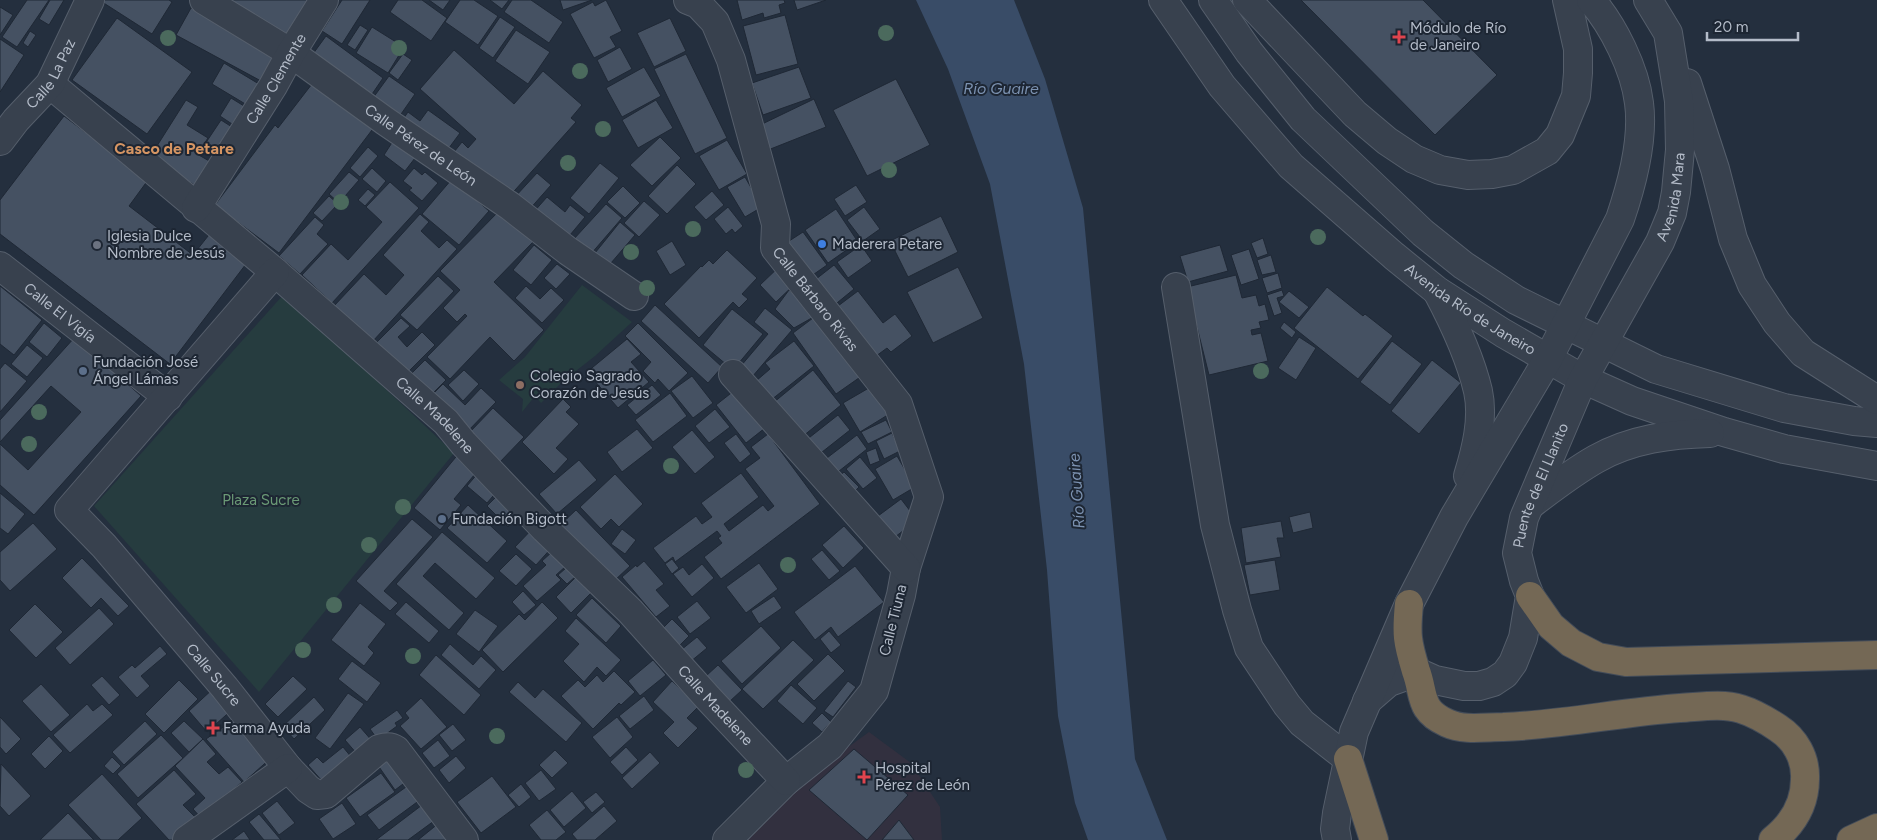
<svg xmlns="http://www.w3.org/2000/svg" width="1877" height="840" font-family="Figtree,sans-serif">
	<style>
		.medical { fill: #32303f }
		.green { fill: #263c3f }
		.water { fill: #394c67 }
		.building { fill: #455162; stroke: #1f2835 }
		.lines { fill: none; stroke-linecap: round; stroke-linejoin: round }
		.minor-casing { stroke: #565f6c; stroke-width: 30 }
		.highway-casing { stroke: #434c59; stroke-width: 30 }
		.minor { stroke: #38414e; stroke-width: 28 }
		.highway { stroke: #746855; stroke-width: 28 }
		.tree { fill: #4b6a5d }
		.health-dot { fill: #e0444e; stroke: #1d2633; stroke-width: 2 }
		.shop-dot { fill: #3f7fe0; stroke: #1d2633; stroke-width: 2 }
		.worship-dot { fill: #6b7280; stroke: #1d2633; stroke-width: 2 }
		.service-dot { fill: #5c6f8a; stroke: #1d2633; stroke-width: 2 }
		.education-dot { fill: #8d6e63; stroke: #1d2633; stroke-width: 2 }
		.labels { text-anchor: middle; stroke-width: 4; stroke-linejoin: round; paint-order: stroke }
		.poi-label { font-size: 15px; fill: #b4bcc9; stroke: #1d2633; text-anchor: start }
		.street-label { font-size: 15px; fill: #b4bcc9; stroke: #1d2633 }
		.park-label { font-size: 15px; fill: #6b9a76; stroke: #1d2633 }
		.water-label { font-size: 16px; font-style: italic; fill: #7c92b1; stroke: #1d2633 }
		.neighbourhood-label { font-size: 16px; font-weight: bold; fill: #d59563; stroke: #1d2633 }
	</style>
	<rect width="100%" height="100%" fill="#242f3e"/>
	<polygon class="medical" points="869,732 911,763 940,807 942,840 738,840 788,791"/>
	<g class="green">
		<polygon points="582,285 632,322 595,356 563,381 541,403 535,396 522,412 523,399 499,380 525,357"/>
		<polygon points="284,294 454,453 259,692 94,506"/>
	</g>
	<polygon class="water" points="916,0 1014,0 1045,79 1083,208 1135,759 1167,840 1088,840 1075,803 1058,716 1047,570 1024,364 990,184 948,69"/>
	<g class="building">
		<polygon points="27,0 49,0 17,47 2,37"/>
		<polygon points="50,0 64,0 49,25 39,19"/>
		<polygon points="99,0 169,0 172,2 152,34"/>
		<polygon points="230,0 310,0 288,36"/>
		<polygon points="342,0 370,0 342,44 322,31"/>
		<polygon points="398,0 422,0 447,18 431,41 390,12"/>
		<polygon points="429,0 450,0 443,10"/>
		<polygon points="460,0 474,0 498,16 478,45 445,22"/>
		<polygon points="490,0 509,0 502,9"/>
		<polygon points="512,0 531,0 563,22 549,43 504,12"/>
		<polygon points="560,0 592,0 563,10"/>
		<polygon points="606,0 622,31 610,37 616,47 594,58 570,14 593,2 595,6"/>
		<polygon points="737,0 784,0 785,3 779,5 781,13 764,18 763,13 742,20"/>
		<polygon points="794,0 826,0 797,10"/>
		<polygon points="1301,0 1423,0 1497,75 1435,135"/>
		<polygon points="0,7 13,15 0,35"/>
		<polygon points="191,8 276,53 261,81 176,35"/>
		<polygon points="785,15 798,64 756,75 743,26"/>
		<polygon points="500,17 515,27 493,58 479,48"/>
		<polygon points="117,18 192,72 147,134 72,80"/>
		<polygon points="670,18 686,51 654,67 637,33"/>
		<polygon points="360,25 368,30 355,50 347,45"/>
		<polygon points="372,27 404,47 388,73 356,53"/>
		<polygon points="516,30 550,52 528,84 495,61"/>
		<polygon points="30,31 36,35 28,47 23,43"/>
		<polygon points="326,36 383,78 368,100 310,58"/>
		<polygon points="0,39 24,55 0,92"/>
		<polygon points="620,47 632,69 608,82 597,60"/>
		<polygon points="454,50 514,104 543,71 582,105 571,118 576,122 507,199 454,152 462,142 468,148 476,139 420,89"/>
		<polygon points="403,54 412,60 398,80 389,73"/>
		<polygon points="686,54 727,138 695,154 654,69"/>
		<polygon points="224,63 259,84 247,105 212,84"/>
		<polygon points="644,67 661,96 622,117 606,88"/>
		<polygon points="799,67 811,98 763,115 752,83"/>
		<polygon points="389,76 415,94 399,117 373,98"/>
		<polygon points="896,79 930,145 867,176 833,110"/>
		<polygon points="315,80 375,126 279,253 215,205 275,125 278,128"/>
		<polygon points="231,98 244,106 232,124 220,116"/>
		<polygon points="814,99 826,127 763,152 758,126"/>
		<polygon points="186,100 198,107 187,125 208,138 197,154 211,162 196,186 150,157"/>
		<polygon points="656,100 673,128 638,148 622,120"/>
		<polygon points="428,110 460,133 443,156 399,125 408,112 420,121"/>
		<polygon points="64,116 148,180 129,206 193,255 212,231 249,260 170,364 0,234 0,200"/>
		<polygon points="221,120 232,127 217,151 205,144"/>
		<polygon points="660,137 681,158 652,186 630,165"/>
		<polygon points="727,140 747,174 719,190 699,156"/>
		<polygon points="393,141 415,158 405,171 384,155"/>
		<polygon points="368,147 378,156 360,177 350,168"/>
		<polygon points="600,163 619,178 589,214 570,198"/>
		<polygon points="677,165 696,184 667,214 648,196"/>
		<polygon points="372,168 386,181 377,192 362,179"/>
		<polygon points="414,168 422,175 425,172 438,183 422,201 409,190 412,188 403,181"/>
		<polygon points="349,172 359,180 339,203 329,194"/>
		<polygon points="537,173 551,185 528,211 514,198"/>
		<polygon points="745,177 762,207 745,217 727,187"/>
		<polygon points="452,179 489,211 459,245 422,214"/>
		<polygon points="390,182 419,208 332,303 302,275 331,244 348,260 382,222 366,207"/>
		<polygon points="856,185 867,202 845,216 834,199"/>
		<polygon points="623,186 640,203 625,218 607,202"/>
		<polygon points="368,189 375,195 365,206 358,200"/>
		<polygon points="712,191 724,205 706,220 694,207"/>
		<polygon points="329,196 338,204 322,221 313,213"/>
		<polygon points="547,197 565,212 570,205 585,217 565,241 532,214"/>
		<polygon points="644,201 660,215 639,237 624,223"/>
		<polygon points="606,204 622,218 590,255 573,240"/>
		<polygon points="728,207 743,226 735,233 732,229 726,234 714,219"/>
		<polygon points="864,207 880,229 863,241 847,220"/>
		<polygon points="836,209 858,242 828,263 805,230"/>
		<polygon points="500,210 533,242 494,282 544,330 514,361 490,337 450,379 427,357 467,316 465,314 457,322 443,308 460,290 440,271"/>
		<polygon points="420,214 429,222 421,231 439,248 447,240 457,249 373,341 334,306 364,274 386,295 404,275 383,255"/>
		<polygon points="941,216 958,252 908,277 890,241"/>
		<polygon points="315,217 324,225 317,234 328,244 300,274 279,256"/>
		<polygon points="620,222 635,235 605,270 591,258"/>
		<polygon points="803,232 827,265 807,279 783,245"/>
		<polygon points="1263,238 1268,254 1257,258 1251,243"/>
		<polygon points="672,241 686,265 670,275 656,251"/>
		<polygon points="534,245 552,260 531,285 513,270"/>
		<polygon points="861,245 872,261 848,278 837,262"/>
		<polygon points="1220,245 1228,271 1188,282 1180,256"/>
		<polygon points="1249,249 1259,279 1241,285 1231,255"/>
		<polygon points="727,250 757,278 742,294 748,299 739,308 733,302 699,338 664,304 701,266 702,267 709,260 713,264"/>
		<polygon points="1271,255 1276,272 1262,275 1257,260"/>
		<polygon points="557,264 570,274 556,289 544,278"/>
		<polygon points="782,264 796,283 776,302 760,285"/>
		<polygon points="834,265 854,289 832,307 811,283"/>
		<polygon points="958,267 983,318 933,343 907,292"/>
		<polygon points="1278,273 1282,288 1267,293 1262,278"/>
		<polygon points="1236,275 1242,298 1256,295 1259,306 1265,304 1269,320 1259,322 1261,328 1251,330 1252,335 1261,333 1268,361 1209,375 1187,287"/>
		<polygon points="438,276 454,291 417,330 400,315"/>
		<polygon points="0,286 42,320 14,355 0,344"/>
		<polygon points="526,286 540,299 551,288 564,300 542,323 515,298"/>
		<polygon points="1327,287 1363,316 1365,314 1393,336 1358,379 1294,328"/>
		<polygon points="789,290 817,315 794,328 775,309"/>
		<polygon points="1282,290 1284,296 1277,298 1282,313 1274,316 1267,295"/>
		<polygon points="858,291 883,323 895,314 912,336 891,352 887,348 872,359 834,309"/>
		<polygon points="1289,291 1309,307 1299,318 1279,302"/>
		<polygon points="655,305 722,367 708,383 641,321"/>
		<polygon points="765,308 792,330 752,377 740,367 768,334 754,322"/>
		<polygon points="732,309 763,334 733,370 703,345"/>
		<polygon points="817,315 866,373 836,394 793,333"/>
		<polygon points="401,318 410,326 398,337 407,347 422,332 435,345 407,373 376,343"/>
		<polygon points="1284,322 1296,332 1292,338 1280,328"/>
		<polygon points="44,323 62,338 47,357 29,342"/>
		<polygon points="638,323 688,373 669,391 658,379 655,383 643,371 651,362 625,336"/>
		<polygon points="75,337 141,396 34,515 0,485 0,444 28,470 81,412 51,386 0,442 0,420"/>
		<polygon points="1299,337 1316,348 1296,380 1278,368"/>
		<polygon points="627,339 641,354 631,362 649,382 618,408 587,372"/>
		<polygon points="794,341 814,366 771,400 756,381 770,369 765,363"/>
		<polygon points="1392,341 1422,364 1390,405 1360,382"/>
		<polygon points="27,345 43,358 27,377 11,364"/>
		<polygon points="425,360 446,380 430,396 409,376"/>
		<polygon points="1432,360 1461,383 1419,434 1391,411"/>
		<polygon points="5,363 27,381 0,412 0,369"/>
		<polygon points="464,370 479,384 463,401 448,385"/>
		<polygon points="813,370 841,405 802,437 773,403"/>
		<polygon points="692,376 713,403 693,418 671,391"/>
		<polygon points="443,384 465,405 481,388 496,402 467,432 431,396"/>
		<polygon points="652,385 661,395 636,415 627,405"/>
		<polygon points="874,385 891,413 860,432 843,403"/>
		<polygon points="735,390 765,428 746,443 716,405"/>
		<polygon points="670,393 687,416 653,442 635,420"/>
		<polygon points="563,399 571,407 566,412 579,424 556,448 568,459 554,474 522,442"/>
		<polygon points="493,408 524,437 499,463 469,433"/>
		<polygon points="715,409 730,427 709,443 695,426"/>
		<polygon points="838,415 850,430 817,456 805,441"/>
		<polygon points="886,420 892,432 868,444 861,432"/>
		<polygon points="637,429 653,448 622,472 607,452"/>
		<polygon points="692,430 715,457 695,474 672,447"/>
		<polygon points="892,433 900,451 884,459 876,441"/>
		<polygon points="736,434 751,454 740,463 724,443"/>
		<polygon points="768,434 820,504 721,579 704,557 722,543 718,538 721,536 717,531 675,562 673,557 665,563 653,548 696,516 702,524 712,517 701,503 741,473 759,497 724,524 729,531 763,505 768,511 774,506 745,469 760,458 751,447"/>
		<polygon points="857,435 867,449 834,475 823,461"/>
		<polygon points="876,448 880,461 870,465 866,452"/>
		<polygon points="460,452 480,468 454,499 461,505 440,530 414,508"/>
		<polygon points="897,456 915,487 893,500 875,469"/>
		<polygon points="860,457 877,478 863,489 846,469"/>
		<polygon points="579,460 597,480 557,514 539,494"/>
		<polygon points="479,472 499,489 487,503 467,486"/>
		<polygon points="844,472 859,487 849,497 834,480"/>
		<polygon points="615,474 643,504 619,527 611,519 601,529 580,507"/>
		<polygon points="0,493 25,514 8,534 0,528"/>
		<polygon points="500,493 521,514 508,527 487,506"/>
		<polygon points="901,499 917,520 895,537 878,516"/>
		<polygon points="468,505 507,541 487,563 447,528"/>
		<polygon points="576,510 630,566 614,581 561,524"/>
		<polygon points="1310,512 1313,528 1293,533 1289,517"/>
		<polygon points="412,519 433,537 384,591 398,603 390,611 356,581"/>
		<polygon points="1281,521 1284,538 1277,538 1281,557 1246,563 1241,528"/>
		<polygon points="33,523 57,549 10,591 0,580 0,552"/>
		<polygon points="535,526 555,544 536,565 515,547"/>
		<polygon points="844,526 864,548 843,568 822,545"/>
		<polygon points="622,529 636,540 625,554 611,544"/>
		<polygon points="442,532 495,578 476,599 435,563 423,576 464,613 449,630 396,584"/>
		<polygon points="822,550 840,571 829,580 811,559"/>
		<polygon points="552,552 566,566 556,575 561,580 537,601 523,586 546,565 542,561"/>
		<polygon points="516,554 532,569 516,586 499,571"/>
		<polygon points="82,558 129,606 118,616 101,598 91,608 62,578"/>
		<polygon points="672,559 679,568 672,574 665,564"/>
		<polygon points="1275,560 1280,590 1250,595 1244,565"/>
		<polygon points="644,561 664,584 656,590 670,606 656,617 622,577 636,565 637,567"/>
		<polygon points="759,563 778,589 746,613 726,587"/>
		<polygon points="702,564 714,578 692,597 673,574 683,567 689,575"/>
		<polygon points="855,566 884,602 838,637 831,627 815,640 794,612"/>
		<polygon points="566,568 575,577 567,584 558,575"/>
		<polygon points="577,576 592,592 571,613 556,597"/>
		<polygon points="523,591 536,605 524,615 512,602"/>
		<polygon points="774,596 782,608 759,624 751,611"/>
		<polygon points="592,598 621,626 606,643 576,615"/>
		<polygon points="697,601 711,618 690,634 677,617"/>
		<polygon points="406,602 439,631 429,643 395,614"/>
		<polygon points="542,602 558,618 503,672 482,650 519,614 525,620"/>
		<polygon points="360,603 386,624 368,647 374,653 364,666 331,640"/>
		<polygon points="35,604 63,632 36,658 9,630"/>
		<polygon points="99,608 114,624 70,665 55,648"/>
		<polygon points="475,610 498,626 479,652 456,634"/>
		<polygon points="576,618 621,660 606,676 597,667 584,682 563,661 579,644 565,631"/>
		<polygon points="672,619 689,636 677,648 660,631"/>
		<polygon points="761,626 781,648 742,684 721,661"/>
		<polygon points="829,631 841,645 831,653 820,639"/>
		<polygon points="697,637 707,648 690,662 681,650"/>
		<polygon points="793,640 814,660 763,709 742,689"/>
		<polygon points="450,644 473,665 481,656 496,670 479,689 441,655"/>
		<polygon points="160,646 167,654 141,676 150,686 137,698 118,677 132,665 135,668"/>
		<polygon points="828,654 845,671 814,701 797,684"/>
		<polygon points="436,655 481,695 464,715 419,675"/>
		<polygon points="653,660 666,675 640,696 628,681"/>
		<polygon points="352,661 381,683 367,702 338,679"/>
		<polygon points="718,665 742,690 729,702 706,676"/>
		<polygon points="614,671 635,692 621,705 619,703 593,729 561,696 578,680 585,687 597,675 603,682"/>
		<polygon points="102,676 120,695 109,705 91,685"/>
		<polygon points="293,676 307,689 278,717 265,704"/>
		<polygon points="179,680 198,699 164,733 145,714"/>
		<polygon points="672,681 699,706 687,718 698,728 678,748 663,733 674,722 653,702"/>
		<polygon points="848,681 856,687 833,717 824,711"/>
		<polygon points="518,682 535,698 543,689 582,723 566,742 509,692"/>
		<polygon points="41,684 70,715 51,732 22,701"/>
		<polygon points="791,685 817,708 803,724 777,701"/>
		<polygon points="215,687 234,708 207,732 189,711"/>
		<polygon points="348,693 364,704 330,749 315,738"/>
		<polygon points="644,696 654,710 630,729 619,716"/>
		<polygon points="314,697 325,710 294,739 283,726"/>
		<polygon points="421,698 447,727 421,749 400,726 409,718 405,713"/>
		<polygon points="87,704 93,711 102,704 113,715 70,753 53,735"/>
		<polygon points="397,710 403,718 395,723 397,726 378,740 370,729"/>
		<polygon points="822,713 831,722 822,732 812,723"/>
		<polygon points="0,717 21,739 6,754 0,747"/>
		<polygon points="617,717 633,737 610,758 592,737"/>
		<polygon points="236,718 272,757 244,782 206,739"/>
		<polygon points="145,721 157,734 124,765 112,752"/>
		<polygon points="184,721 203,739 189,752 171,733"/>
		<polygon points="453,724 466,740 452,751 439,735"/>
		<polygon points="360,727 373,742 358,755 345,740"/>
		<polygon points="161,735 183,758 138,798 117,774"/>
		<polygon points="49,736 63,751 45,769 31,754"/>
		<polygon points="203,739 216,754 207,762 219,774 228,767 242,782 202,819 193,809 205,798 175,766"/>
		<polygon points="438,740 450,756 434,768 422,753"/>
		<polygon points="343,747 352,758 323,782 308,765 317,757 323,763"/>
		<polygon points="626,747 638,760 622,775 610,762"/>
		<polygon points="854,749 908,795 867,840 809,790"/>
		<polygon points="392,750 411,778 395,790 375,761"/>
		<polygon points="555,750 568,763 552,778 539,765"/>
		<polygon points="650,752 660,763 632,789 622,778"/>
		<polygon points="456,756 466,768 449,783 439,770"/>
		<polygon points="112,757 121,766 113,774 104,766"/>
		<polygon points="1,764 31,796 9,816 0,806"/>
		<polygon points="174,770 196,794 183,805 199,821 178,840 169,840 136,804"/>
		<polygon points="541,770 556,789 539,801 525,783"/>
		<polygon points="381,773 395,792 360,817 346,798"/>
		<polygon points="102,774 142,818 118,840 101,840 68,805"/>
		<polygon points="492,776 516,807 481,833 457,802"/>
		<polygon points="413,782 424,797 379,830 367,815"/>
		<polygon points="521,784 531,797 519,807 508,795"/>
		<polygon points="572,791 586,808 564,827 550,810"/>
		<polygon points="596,792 605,802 592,813 583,802"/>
		<polygon points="277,801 295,823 279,835 262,813"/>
		<polygon points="426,802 438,818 408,840 376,840"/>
		<polygon points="342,803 356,824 333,839 319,819"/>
		<polygon points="604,806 617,821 595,840 577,840 572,834"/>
		<polygon points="547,810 566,832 556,840 541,840 529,825"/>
		<polygon points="68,813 94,840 40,840"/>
		<polygon points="259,814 281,840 264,840 249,822"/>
		<polygon points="899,820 914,840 882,840"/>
		<polygon points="439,823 451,840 418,840"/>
		<polygon points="244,831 250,840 232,840"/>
	</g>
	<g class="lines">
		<g class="minor-casing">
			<g id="minor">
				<path id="s1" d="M204,0L291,53L385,121L510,206L568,251L634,296"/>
				<path id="s2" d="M688,0L698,4L715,22L731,60L776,224L775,248L898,404L929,497L906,568L901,595L874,691L830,746L786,781L727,840"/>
				<path id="s3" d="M1163,0L1222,86L1291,166L1394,256L1436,290L1503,333L1583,379L1632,401L1724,432L1784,449L1877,466"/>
				<polyline points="1213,0 1249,52 1303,119 1423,233 1463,265 1516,300 1656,369 1784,408 1854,421 1877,423"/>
				<polyline points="1247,0 1355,114 1387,141 1414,159 1440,170 1468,175 1492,174 1513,170 1547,151 1560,135 1576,96 1578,73 1578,49 1567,0"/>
				<polyline points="1687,83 1715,169 1733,239 1752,285 1777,323 1803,353 1877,400"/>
				<path id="s4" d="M50,84L275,272L446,422L464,444L545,529L630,611L708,698L786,781"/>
				<path id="s5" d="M0,141L16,120L50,84L90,0"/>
				<path id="s6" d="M196,208L273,86L291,53L324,0"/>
				<path id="s7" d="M0,266L168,397"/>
				<path id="s8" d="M275,272L69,510L104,546L225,688L288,768L308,789L317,795L326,794L379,749C386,747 390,746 396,750L464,840"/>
				<polyline points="1176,287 1215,525 1237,610 1249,648 1287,705 1302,723 1348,759"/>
				<path d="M1437,291C1453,321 1470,357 1478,391C1484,419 1476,450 1468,476"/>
				<polyline points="733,374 906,568"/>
				<path d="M1530,505C1551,489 1573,472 1596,459C1631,439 1671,434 1710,433"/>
				<path id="s9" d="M1367,701L1389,682L1417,672L1435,680L1464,686H1479L1493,682L1505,674L1513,663L1523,638L1530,596L1524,581L1517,553L1524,518L1583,379L1660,242L1672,213L1676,192L1680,150L1679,101L1668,33L1648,0"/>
				<polyline points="187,840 288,768"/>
				<path d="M1337,840L1335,829L1337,813L1354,732L1409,604L1454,517L1548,359L1620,219C1632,184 1644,140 1639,103C1635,69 1613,25 1591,0"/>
			</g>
		</g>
		<g class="highway-casing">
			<g id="highway">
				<polyline points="1530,596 1551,626 1571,643 1598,657 1626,662 1877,655"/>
				<path d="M1409,604C1406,634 1407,642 1416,671C1425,695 1418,710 1447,723C1464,731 1485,727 1503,727C1563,725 1621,712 1680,708C1700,707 1722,703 1741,709C1754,713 1766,720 1778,728C1795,739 1806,758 1805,779C1805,805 1793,824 1773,840"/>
				<polyline points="1348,759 1374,840"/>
				<polyline points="1851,840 1877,828"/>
			</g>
		</g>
		<use href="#minor" class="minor"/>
		<use href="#highway" class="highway"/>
	</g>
	<g class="tree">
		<circle cx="886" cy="33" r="8"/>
		<circle cx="168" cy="38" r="8"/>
		<circle cx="399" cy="48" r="8"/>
		<circle cx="580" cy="71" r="8"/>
		<circle cx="603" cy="129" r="8"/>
		<circle cx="568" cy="163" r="8"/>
		<circle cx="889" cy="170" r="8"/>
		<circle cx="341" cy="202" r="8"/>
		<circle cx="693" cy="229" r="8"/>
		<circle cx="1318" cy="237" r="8"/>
		<circle cx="631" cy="252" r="8"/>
		<circle cx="647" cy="288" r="8"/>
		<circle cx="1261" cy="371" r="8"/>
		<circle cx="39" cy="412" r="8"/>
		<circle cx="29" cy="444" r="8"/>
		<circle cx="671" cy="466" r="8"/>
		<circle cx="403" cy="507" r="8"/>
		<circle cx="369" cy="545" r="8"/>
		<circle cx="788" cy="565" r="8"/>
		<circle cx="334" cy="605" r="8"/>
		<circle cx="303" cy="650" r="8"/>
		<circle cx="413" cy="656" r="8"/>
		<circle cx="497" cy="736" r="8"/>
		<circle cx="746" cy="770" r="8"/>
	</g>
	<g class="health-dot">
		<path d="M1396.5 29.5h5v5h5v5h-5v5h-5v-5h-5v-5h5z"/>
		<path d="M210.5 720.5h5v5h5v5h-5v5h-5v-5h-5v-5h5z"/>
		<path d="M861.5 769.5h5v5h5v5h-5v5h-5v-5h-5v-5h5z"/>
	</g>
	<circle class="shop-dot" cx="822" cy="244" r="5"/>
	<circle class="worship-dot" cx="97" cy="245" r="5"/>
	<g class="service-dot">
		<circle cx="83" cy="371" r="5"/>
		<circle cx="442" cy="519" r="5"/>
	</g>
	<circle class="education-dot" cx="520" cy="385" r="5"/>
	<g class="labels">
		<g class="poi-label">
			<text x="1410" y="33">Módulo de Río<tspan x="1410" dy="17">de Janeiro</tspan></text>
			<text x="107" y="241">Iglesia Dulce<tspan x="107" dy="17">Nombre de Jesús</tspan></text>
			<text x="832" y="249">Maderera Petare</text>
			<text x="93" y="367">Fundación José<tspan x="93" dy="17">Ángel Lámas</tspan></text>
			<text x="530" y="381">Colegio Sagrado<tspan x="530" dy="17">Corazón de Jesús</tspan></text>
			<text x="452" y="524">Fundación Bigott</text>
			<text x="223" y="733">Farma Ayuda</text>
			<text x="875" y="773">Hospital<tspan x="875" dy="17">Pérez de León</tspan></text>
		</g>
		<g class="street-label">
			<text dy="5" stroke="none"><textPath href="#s5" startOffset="85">Calle La Paz</textPath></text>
			<text dy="5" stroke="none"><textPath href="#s6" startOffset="152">Calle Clemente</textPath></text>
			<text dy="5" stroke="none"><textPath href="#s1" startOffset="261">Calle Pérez de León</textPath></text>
			<text dy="5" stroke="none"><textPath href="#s9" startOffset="671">Avenida Mara</textPath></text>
			<text dy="5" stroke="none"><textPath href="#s2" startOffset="336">Calle Bárbaro Rívas</textPath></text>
			<text dy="5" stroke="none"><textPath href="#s3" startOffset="440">Avenida Río de Janeiro</textPath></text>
			<text dy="5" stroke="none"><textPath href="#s7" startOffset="76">Calle El Vigía</textPath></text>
			<text dy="5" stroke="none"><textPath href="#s4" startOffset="508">Calle Madelene</textPath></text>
			<text dy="5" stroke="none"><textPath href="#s9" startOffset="352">Puente de El Llanito</textPath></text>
			<text transform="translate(893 620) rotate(-76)" y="5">Calle Tiuna</text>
			<text dy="5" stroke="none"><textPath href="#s8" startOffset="534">Calle Sucre</textPath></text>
			<text dy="5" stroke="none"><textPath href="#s4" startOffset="912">Calle Madelene</textPath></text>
		</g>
		<g class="park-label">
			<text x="261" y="505">Plaza Sucre</text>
		</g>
		<g class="water-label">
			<text x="1001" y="94">Río Guaire</text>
			<text transform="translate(1076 491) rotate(-94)" y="6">Río Guaire</text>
		</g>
		<g class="neighbourhood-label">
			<text x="174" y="154">Casco de Petare</text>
		</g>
	</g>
	<path d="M1707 32v8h91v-8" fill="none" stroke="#b4bcc9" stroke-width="2.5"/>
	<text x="1714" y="32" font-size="15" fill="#b4bcc9" stroke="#1d2633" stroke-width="4" paint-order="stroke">20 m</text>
</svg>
